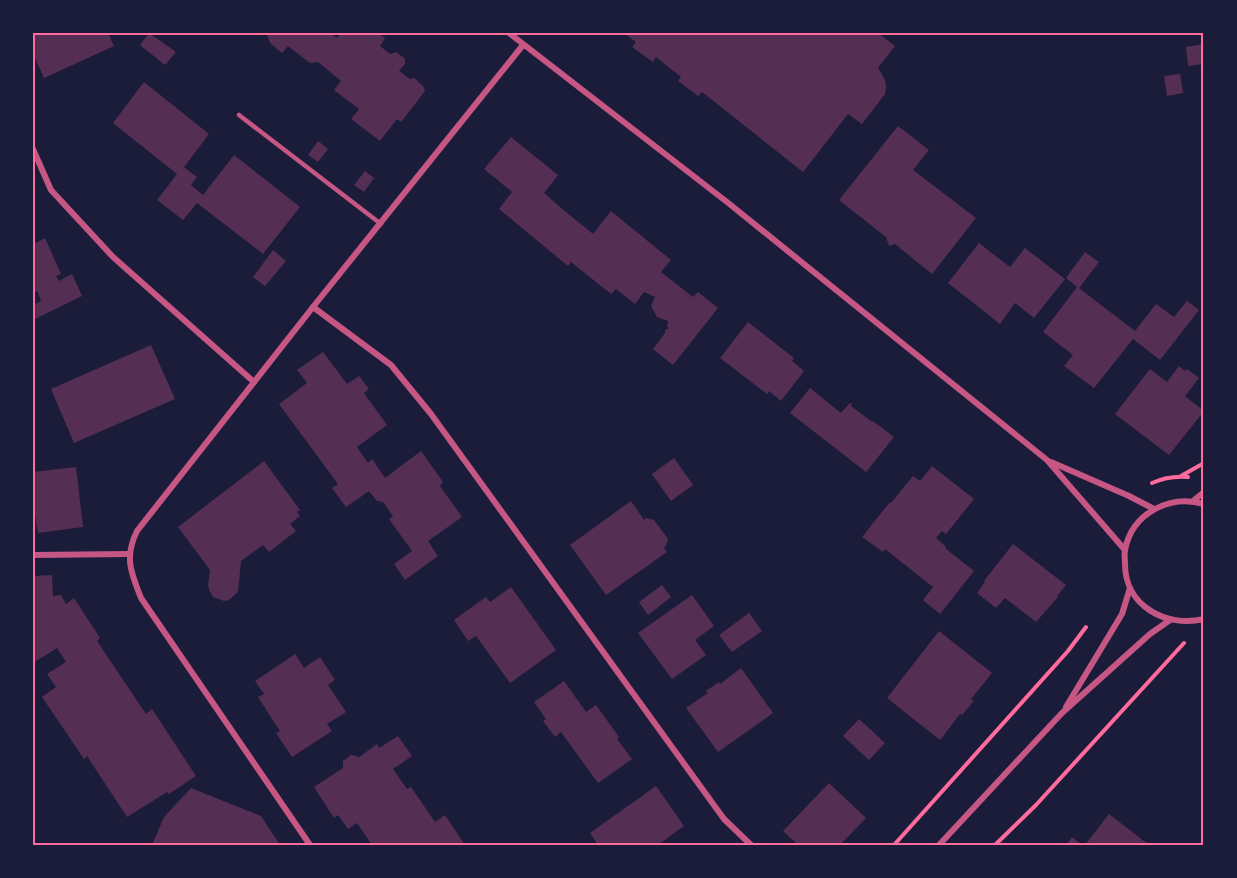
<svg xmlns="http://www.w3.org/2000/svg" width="1237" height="878" font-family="Literata,serif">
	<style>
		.building { fill: #542f53 }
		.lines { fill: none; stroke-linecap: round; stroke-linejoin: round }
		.path { stroke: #ff6b9d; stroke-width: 4 }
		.service { stroke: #c65784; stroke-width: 4.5 }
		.minor { stroke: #c65784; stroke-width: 6 }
		.neatline { fill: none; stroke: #ff6b9d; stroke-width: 2 }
	</style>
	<rect width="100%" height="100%" fill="#1b1b3a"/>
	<g class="building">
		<polygon points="33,33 108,33 114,46 44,78 33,54"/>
		<polygon points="149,33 176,52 165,65 140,45"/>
		<polygon points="268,33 330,33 337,38 341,33 378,33 385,38 380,46 390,54 396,52 405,59 405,64 399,71 410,79 414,78 423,86 425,91 401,122 397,119 380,141 351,119 359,109 334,90 341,81 318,62 310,63 288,46 282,53 270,43 267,34"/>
		<polygon points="624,33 878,33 895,46 878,68 885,80 886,87 885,94 862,124 848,114 803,172 702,92 698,96 678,81 681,77 656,57 653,62 632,47 636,42"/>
		<polygon points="1204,44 1204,64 1188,66 1186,47"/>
		<polygon points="1180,74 1183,93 1167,96 1164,76"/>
		<polygon points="144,82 209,134 184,167 197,177 191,185 203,195 234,155 300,207 263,254 197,203 183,220 157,200 177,174 113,123"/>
		<polygon points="898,126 929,150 913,170 976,218 932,274 895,244 889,246 886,237 839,200"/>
		<polygon points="511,137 558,175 544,193 566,212 593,234 611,211 671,260 661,272 693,297 698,292 718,308 673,365 653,349 665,333 665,330 669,328 667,326 668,321 657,317 651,306 655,297 644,292 635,304 616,289 611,294 571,262 568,266 499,209 512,192 484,169"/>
		<polygon points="318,141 328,149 318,162 308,155"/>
		<polygon points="365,171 374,178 364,192 354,185"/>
		<polygon points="33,236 36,243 45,238 61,274 56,276 59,281 72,274 82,296 35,319 33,315 33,305 41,301 37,291 33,293"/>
		<polygon points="979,243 1010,267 1025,248 1065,279 1034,318 1015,303 1000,324 948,283"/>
		<polygon points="273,250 286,261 265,286 253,277"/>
		<polygon points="1085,252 1099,262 1079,288 1135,331 1156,304 1174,317 1187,301 1199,310 1160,360 1133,339 1094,388 1064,366 1073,355 1043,332 1077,287 1066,278"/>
		<polygon points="748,322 794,358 792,361 804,371 781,401 769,391 767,394 720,358"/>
		<polygon points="151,345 175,399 74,443 51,389"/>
		<polygon points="323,352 347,384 359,376 369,389 364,393 387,425 357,447 368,463 372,459 385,478 421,451 443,482 440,486 462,517 428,541 438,556 405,580 394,564 412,551 389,519 393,516 383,502 377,501 369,491 346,507 332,488 338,484 279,404 307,383 297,370"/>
		<polygon points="1179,366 1185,371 1187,369 1199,378 1185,396 1204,411 1169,455 1115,414 1150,369 1167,382"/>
		<polygon points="810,388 841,413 850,403 852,404 851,406 872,422 873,421 894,437 866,472 790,413"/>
		<polygon points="674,458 693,485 671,501 652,474"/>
		<polygon points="264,461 300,510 297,512 300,516 290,524 296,531 269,552 263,545 241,561 238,592 229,600 224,601 213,597 210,592 208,585 210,570 178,527"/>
		<polygon points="932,466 974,499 946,534 942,531 936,538 946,547 945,548 974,571 940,614 923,600 933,587 885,549 883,552 862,537 890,502 891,503 913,476 920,481"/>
		<polygon points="76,467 83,527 38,533 33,503 33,472"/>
		<polygon points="631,501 644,520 646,518 654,520 668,539 666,546 664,548 667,552 606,595 570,545"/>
		<polygon points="1013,544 1066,585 1057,596 1058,597 1036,622 1005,598 996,608 977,593 985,582 984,581"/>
		<polygon points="52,575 53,596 61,595 66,604 74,598 100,638 97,641 146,714 152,709 196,776 169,794 167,792 127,817 87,756 84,759 42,697 56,687 47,674 66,662 57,648 33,663 33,576"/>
		<polygon points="662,585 671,597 648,615 639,602"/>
		<polygon points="511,587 556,650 510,683 476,636 468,641 454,620 486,597 490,602"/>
		<polygon points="692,595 714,626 695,640 706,655 672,679 638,633"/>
		<polygon points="749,613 762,631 732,652 719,635"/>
		<polygon points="939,631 992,673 971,699 974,701 962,715 960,714 940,740 887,698"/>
		<polygon points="295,654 304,668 320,657 335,680 328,685 346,712 327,724 332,731 292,757 276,733 280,731 258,697 264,694 255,681"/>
		<polygon points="741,668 773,713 718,752 686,708 708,693 706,691 719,682 720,684"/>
		<polygon points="564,681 586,712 596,705 619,737 617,739 632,759 598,783 561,732 555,737 543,721 546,719 534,702"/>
		<polygon points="859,719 885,743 869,760 843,736"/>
		<polygon points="398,736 412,756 393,769 407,789 411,787 435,822 445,815 465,845 372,845 357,823 348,829 338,815 334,818 314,787 343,768 343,761 351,755 357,756 358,758 377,744 379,748"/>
		<polygon points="829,783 866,818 840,845 798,845 783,831"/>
		<polygon points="656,786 684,826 658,845 598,845 590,833"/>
		<polygon points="191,788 261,816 280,845 152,845 164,817"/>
		<polygon points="1109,814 1149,845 1085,845"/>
		<polygon points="1072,837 1082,845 1066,845"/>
	</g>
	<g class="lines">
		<g class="path">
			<polyline points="1181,476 1204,463"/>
			<path d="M1152,483C1163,478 1176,476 1188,477"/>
			<polyline points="894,845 1068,651 1086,627"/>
			<polyline points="995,845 1036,805 1184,643"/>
		</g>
		<polyline class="service" points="239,115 381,224"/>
		<g class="minor">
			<polyline points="509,33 727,202 1047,460 1125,550"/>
			<polyline points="33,149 51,190 113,257 254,382"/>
			<polyline points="313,307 391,365 431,414 724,819 751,845"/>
			<polyline points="1051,462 1129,496 1154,509"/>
			<polyline points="1193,501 1204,492"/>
			<path d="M1204,504C1170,494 1132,513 1125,550C1124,554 1125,559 1125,564C1125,606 1166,628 1204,619"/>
			<polyline points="33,555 129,554"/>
			<polyline points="1066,707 1122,614 1130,588"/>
			<path d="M310,845L141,598C131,573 124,557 137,531L313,307L523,45"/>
			<polyline points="939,845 1062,713 1150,634 1170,620"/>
		</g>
	</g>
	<rect width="1237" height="878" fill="none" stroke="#1b1b3a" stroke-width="69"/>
	<rect x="34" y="34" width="1168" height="810" class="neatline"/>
</svg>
